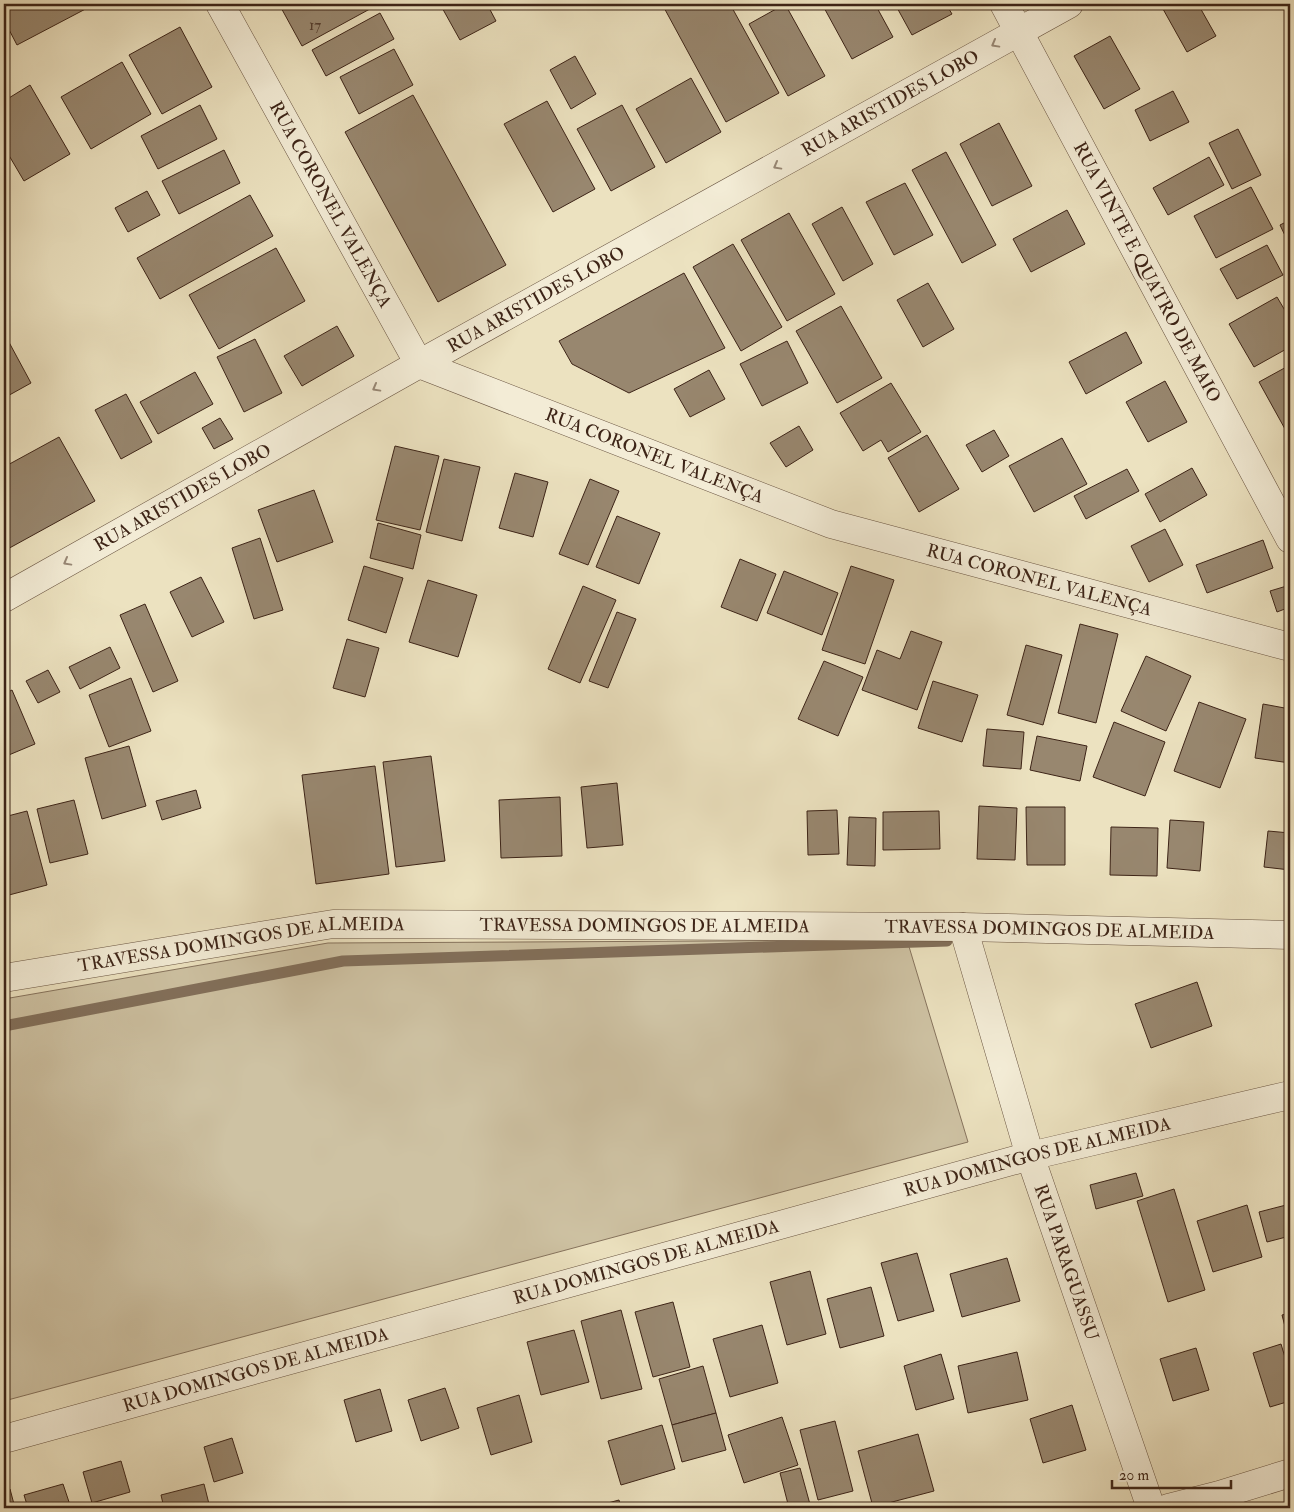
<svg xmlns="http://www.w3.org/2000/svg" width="1294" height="1512" font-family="'IM FELL Double Pica',serif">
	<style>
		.green { fill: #cec2a3; stroke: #86735d }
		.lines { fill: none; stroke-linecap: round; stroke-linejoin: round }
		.stream { stroke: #826f5a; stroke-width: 11 }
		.building { fill: #98876f; stroke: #3d2417 }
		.minor-casing { stroke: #695441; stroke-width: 29 }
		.tertiary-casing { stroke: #695441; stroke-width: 29 }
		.minor { stroke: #f3ecd6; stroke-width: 28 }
		.tertiary { stroke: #f3ecd6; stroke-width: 28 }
		.oneway { stroke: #988876 }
		.labels { text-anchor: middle; stroke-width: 5; stroke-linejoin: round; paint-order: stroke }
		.number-label { font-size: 15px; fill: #543d2d }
		.street-label { font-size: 18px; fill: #3d2417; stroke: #f3ecd6 }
	</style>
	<rect width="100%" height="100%" fill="#ece2c0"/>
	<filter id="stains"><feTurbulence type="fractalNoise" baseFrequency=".004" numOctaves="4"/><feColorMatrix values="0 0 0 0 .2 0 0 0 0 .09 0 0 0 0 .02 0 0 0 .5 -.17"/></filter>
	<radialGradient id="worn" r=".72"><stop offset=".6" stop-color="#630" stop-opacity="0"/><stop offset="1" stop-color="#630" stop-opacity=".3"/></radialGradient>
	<polygon class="green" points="907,940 968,1142 4,1401 4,999 328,943"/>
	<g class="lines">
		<polyline class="stream" points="4,1026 343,961 947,941"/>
	</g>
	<g class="building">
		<polygon points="4,4 95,4 17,45 4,20"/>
		<polygon points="279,4 379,4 302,46"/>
		<polygon points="440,4 487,4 496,21 460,40"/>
		<polygon points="662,4 730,4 779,93 726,122"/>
		<polygon points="785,4 825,76 788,96 749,24"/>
		<polygon points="822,4 875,4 893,37 852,59"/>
		<polygon points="895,4 946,4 952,14 912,35"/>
		<polygon points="1172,4 1198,4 1216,36 1187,52 1163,9"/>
		<polygon points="380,13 394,39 326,76 312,50"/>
		<polygon points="180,27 212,87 162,114 129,55"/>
		<polygon points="1110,36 1140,89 1104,109 1074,56"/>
		<polygon points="394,49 413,85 359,114 340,77"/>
		<polygon points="575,56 596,94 571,109 550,70"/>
		<polygon points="122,62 151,114 91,149 61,97"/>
		<polygon points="691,78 721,132 666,163 636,109"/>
		<polygon points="30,85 70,154 24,181 4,147 4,101"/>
		<polygon points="1173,91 1189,122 1150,141 1135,110"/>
		<polygon points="413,95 506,265 438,302 345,132"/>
		<polygon points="547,101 595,189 553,212 504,124"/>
		<polygon points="200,105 217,139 158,169 141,136"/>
		<polygon points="622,105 655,167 611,191 577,129"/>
		<polygon points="999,123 1032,186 992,206 960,144"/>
		<polygon points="1238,129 1261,175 1232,189 1209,143"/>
		<polygon points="224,150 240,183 179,214 162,181"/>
		<polygon points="946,152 996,245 962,263 912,170"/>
		<polygon points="1209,157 1224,185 1168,215 1153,188"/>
		<polygon points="905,183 933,235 894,255 866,202"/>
		<polygon points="1251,187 1273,229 1216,258 1194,216"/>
		<polygon points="147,191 160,215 128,232 115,208"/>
		<polygon points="250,195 273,236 160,299 137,258"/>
		<polygon points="842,207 873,264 843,281 812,224"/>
		<polygon points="1067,210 1085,244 1031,272 1013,239"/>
		<polygon points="789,213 835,294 787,321 741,240"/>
		<polygon points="1290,220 1290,246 1280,225"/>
		<polygon points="733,244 782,327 741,351 693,267"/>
		<polygon points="1267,245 1283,275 1237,299 1220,269"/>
		<polygon points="276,248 305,301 219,349 189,295"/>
		<polygon points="684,273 725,348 629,393 572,364 559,341"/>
		<polygon points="928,283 954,329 923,347 897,300"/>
		<polygon points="1277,297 1290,319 1290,347 1254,367 1229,324"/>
		<polygon points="841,306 882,378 837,403 796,331"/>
		<polygon points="337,326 354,356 302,386 284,356"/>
		<polygon points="1126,332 1142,363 1086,394 1069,362"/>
		<polygon points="4,333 31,383 4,398"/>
		<polygon points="255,339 282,393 244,412 217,357"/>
		<polygon points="787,341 808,383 762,406 740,364"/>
		<polygon points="1290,365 1290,426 1285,429 1259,382"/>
		<polygon points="709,370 725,399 690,417 674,389"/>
		<polygon points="195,372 213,404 158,434 140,402"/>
		<polygon points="1165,381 1187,422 1148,442 1126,402"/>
		<polygon points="891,383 921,432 888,452 881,440 863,451 840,413"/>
		<polygon points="126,394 152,442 121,459 95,410"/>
		<polygon points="220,418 233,439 214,449 202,428"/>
		<polygon points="799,426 813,450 786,467 770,443"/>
		<polygon points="994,430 1009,456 982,472 966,445"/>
		<polygon points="927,435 959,489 919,512 888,458"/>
		<polygon points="59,437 95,501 4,551 4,467"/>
		<polygon points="1062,438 1087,484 1034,512 1009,466"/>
		<polygon points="395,446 439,456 420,530 376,520"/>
		<polygon points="444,459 480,467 462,541 426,532"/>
		<polygon points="1192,468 1207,495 1160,522 1145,494"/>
		<polygon points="1127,469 1139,491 1086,519 1074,496"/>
		<polygon points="515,473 548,482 533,537 499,528"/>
		<polygon points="590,479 619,491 588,565 559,554"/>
		<polygon points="314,490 333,542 277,562 258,510"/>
		<polygon points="617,516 660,533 639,584 596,567"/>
		<polygon points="378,523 421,535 413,569 370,558"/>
		<polygon points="1165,529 1183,565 1149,582 1131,546"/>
		<polygon points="260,538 283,610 254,619 232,548"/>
		<polygon points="1263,540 1273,568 1207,593 1196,565"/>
		<polygon points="740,559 776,574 757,621 721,607"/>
		<polygon points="364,566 403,578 386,633 348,620"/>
		<polygon points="851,566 894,580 865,664 822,650"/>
		<polygon points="784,571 838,593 822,635 767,613"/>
		<polygon points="201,577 224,622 192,637 170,592"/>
		<polygon points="428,580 477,595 458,657 409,642"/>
		<polygon points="1290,585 1290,607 1277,612 1270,591"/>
		<polygon points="583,586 616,600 580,683 548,669"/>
		<polygon points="145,604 178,681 153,692 120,615"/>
		<polygon points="617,612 636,619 608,688 589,681"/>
		<polygon points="1080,624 1118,634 1096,723 1058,713"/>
		<polygon points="911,631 942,642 917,710 862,690 877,650 900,659"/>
		<polygon points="347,639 379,648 365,697 333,688"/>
		<polygon points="1026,645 1062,655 1043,725 1007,715"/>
		<polygon points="110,647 120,668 80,689 69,667"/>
		<polygon points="1146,656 1191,676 1166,731 1121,711"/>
		<polygon points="824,661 863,677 838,736 798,719"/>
		<polygon points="48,670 60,692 38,703 26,681"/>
		<polygon points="131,678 151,731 109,747 89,695"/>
		<polygon points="933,681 978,695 962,742 918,728"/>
		<polygon points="12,690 35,744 4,757 4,694"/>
		<polygon points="1199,702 1246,719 1220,788 1174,771"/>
		<polygon points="1263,704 1290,709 1290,763 1255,758"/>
		<polygon points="1114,722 1165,742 1145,796 1093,777"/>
		<polygon points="987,729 1024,732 1021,769 983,766"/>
		<polygon points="1037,736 1087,746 1080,781 1030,770"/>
		<polygon points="129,746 146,806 102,819 85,758"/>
		<polygon points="431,756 445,861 396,867 383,762"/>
		<polygon points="375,766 389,874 316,884 302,775"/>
		<polygon points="617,783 623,845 587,848 581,787"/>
		<polygon points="196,790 201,808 162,820 156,801"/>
		<polygon points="560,797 562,856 501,858 499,800"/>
		<polygon points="74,800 88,854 50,863 37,809"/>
		<polygon points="979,806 1017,808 1015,860 977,859"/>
		<polygon points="1026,807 1065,807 1065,865 1027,865"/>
		<polygon points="837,810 839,854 808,855 807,811"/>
		<polygon points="27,811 47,885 9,895 4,877 4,817"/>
		<polygon points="939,811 940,849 883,850 883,812"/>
		<polygon points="849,817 876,818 875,866 847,865"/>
		<polygon points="1170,820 1204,822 1200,871 1167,868"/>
		<polygon points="1111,827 1158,828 1157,876 1110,875"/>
		<polygon points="1268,831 1290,833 1290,870 1264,867"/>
		<polygon points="1197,982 1212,1026 1151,1048 1135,1004"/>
		<polygon points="1136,1173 1143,1196 1096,1209 1090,1185"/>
		<polygon points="1174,1189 1205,1290 1168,1302 1137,1201"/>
		<polygon points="1290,1204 1290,1236 1267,1242 1259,1212"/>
		<polygon points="1247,1205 1262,1257 1213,1272 1197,1221"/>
		<polygon points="917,1253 934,1311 898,1321 881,1263"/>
		<polygon points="1007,1258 1020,1301 962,1317 950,1274"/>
		<polygon points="810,1271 826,1334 787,1345 770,1282"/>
		<polygon points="871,1287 884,1336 840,1348 827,1299"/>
		<polygon points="673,1302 690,1367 653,1377 635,1312"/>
		<polygon points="621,1310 642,1389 601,1399 581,1321"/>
		<polygon points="1290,1313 1290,1346 1282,1315"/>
		<polygon points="762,1325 778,1383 730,1397 713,1339"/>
		<polygon points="574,1330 589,1382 541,1395 527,1342"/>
		<polygon points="1281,1344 1290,1374 1290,1401 1270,1407 1253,1353"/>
		<polygon points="1196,1348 1209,1390 1173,1401 1160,1359"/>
		<polygon points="1017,1352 1028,1400 968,1413 958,1366"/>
		<polygon points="941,1354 954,1399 916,1410 904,1366"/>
		<polygon points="703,1366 716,1413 672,1425 659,1379"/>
		<polygon points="445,1388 459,1428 421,1441 408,1400"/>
		<polygon points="380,1389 392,1431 356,1442 344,1400"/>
		<polygon points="519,1395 532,1442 491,1455 477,1408"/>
		<polygon points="1072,1405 1086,1450 1043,1463 1030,1419"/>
		<polygon points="716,1413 726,1450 682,1462 672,1425"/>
		<polygon points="782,1417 798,1465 744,1483 728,1435"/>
		<polygon points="835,1421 853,1491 818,1500 800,1430"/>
		<polygon points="662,1425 675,1469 621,1485 608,1441"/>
		<polygon points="918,1434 934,1491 873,1507 858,1451"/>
		<polygon points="232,1438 243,1473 214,1482 204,1447"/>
		<polygon points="121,1461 130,1492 92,1503 83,1472"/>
		<polygon points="800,1468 811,1508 789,1508 780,1473"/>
		<polygon points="63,1484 71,1508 28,1508 24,1495"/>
		<polygon points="204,1484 210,1508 164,1508 161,1495"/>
		<polygon points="10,1489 15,1508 4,1508 4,1491"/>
		<polygon points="619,1500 621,1508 589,1508"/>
	</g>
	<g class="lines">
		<g class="minor-casing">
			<g id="minor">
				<path id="s1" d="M220,4L419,364L831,524L1290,647"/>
				<path id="s2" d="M1004,4L1290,539"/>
				<path id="s3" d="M963,927L1030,1156L1151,1508"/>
				<path id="s4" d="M4,978L333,924L963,927L1290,935"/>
				<path id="s5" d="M4,1439L1030,1156L1290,1095"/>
				<polyline points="1168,1508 1219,1495 1290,1473"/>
			</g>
		</g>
		<g class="tertiary-casing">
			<g id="tertiary">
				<path id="s6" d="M4,598L419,364L1069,4"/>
			</g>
		</g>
		<use href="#minor" class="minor"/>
		<use href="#tertiary" class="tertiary"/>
	</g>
	<defs><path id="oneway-chevron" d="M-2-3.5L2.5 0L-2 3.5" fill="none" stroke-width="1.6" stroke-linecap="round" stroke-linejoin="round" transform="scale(1.25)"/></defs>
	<g class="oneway">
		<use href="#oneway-chevron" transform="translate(995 44) rotate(151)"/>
		<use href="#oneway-chevron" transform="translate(777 166) rotate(151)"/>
		<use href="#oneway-chevron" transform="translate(376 388) rotate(151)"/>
		<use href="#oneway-chevron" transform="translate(67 562) rotate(151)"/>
	</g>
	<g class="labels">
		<g class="number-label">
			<text x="315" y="30">17</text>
		</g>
		<g class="street-label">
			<text dy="6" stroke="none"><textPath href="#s6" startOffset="1015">RUA ARISTIDES LOBO</textPath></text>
			<text dy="6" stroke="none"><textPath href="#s1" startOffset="229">RUA CORONEL VALENÇA</textPath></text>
			<text dy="6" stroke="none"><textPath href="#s2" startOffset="304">RUA VINTE E QUATRO DE MAIO</textPath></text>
			<text dy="6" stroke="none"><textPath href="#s6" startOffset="610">RUA ARISTIDES LOBO</textPath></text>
			<text dy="6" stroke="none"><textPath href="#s1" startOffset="664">RUA CORONEL VALENÇA</textPath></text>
			<text dy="6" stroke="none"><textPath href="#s6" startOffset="205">RUA ARISTIDES LOBO</textPath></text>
			<text dy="6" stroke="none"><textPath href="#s1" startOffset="1069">RUA CORONEL VALENÇA</textPath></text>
			<text dy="6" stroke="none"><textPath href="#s4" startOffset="645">TRAVESSA DOMINGOS DE ALMEIDA</textPath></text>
			<text dy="6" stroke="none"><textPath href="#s4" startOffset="1050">TRAVESSA DOMINGOS DE ALMEIDA</textPath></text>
			<text dy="6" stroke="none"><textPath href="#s4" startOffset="240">TRAVESSA DOMINGOS DE ALMEIDA</textPath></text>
			<text dy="6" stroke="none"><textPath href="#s5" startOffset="1071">RUA DOMINGOS DE ALMEIDA</textPath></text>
			<text dy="6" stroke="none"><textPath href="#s5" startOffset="666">RUA DOMINGOS DE ALMEIDA</textPath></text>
			<text dy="6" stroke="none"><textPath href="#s3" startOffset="351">RUA PARAGUASSU</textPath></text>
			<text dy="6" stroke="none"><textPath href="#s5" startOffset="261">RUA DOMINGOS DE ALMEIDA</textPath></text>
		</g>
	</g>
	<rect width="1294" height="1512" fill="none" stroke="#ece2c0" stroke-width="20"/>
	<rect x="5" y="5" width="1284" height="1502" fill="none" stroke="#3d2417" stroke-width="2.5"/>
	<rect x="10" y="10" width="1274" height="1492" fill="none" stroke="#3d2417"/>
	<path d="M1112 1480v8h119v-8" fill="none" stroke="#3d2417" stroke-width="2.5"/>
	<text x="1119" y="1480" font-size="15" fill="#3d2417" stroke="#f3ecd6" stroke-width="4" paint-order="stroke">20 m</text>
	<rect width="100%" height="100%" filter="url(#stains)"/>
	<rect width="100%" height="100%" fill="url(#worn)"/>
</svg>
